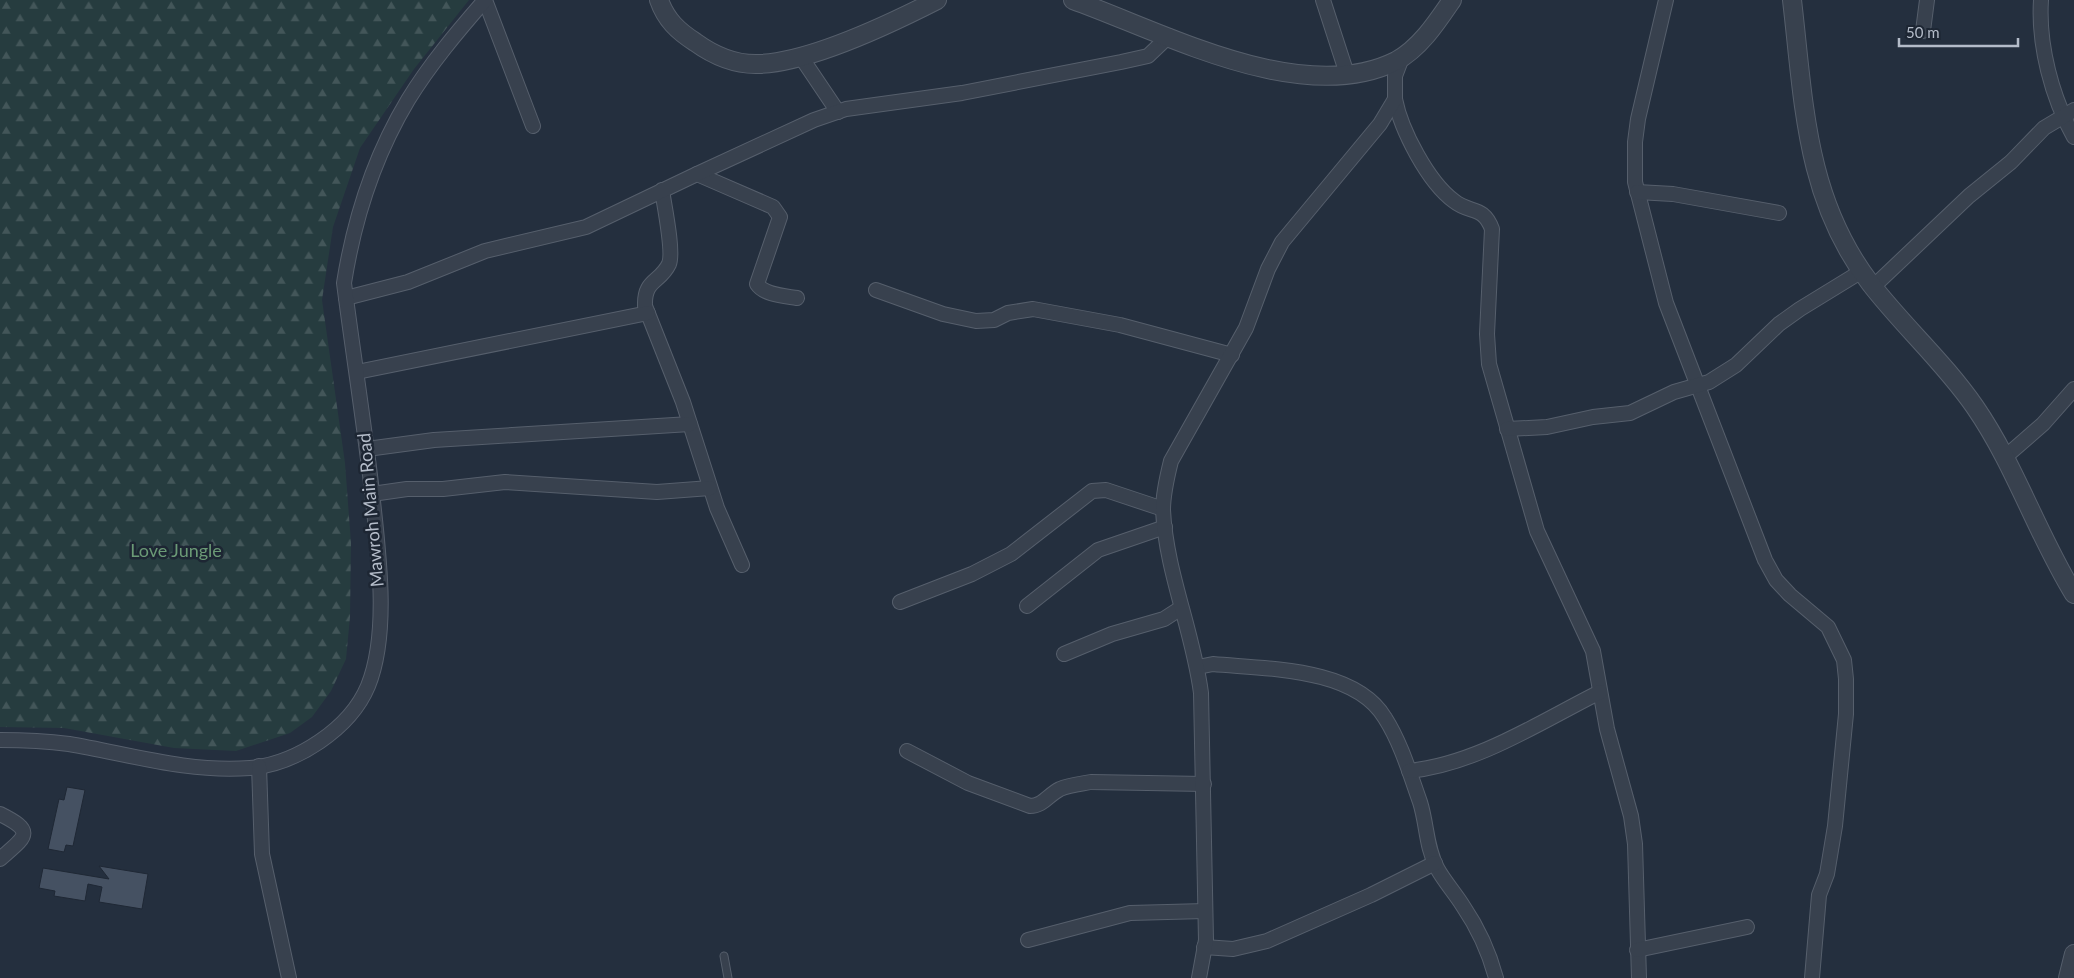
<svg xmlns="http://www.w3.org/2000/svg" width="2074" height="978" font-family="Lato,sans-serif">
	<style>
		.forest { fill: url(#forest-firs) }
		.building { fill: #455162; stroke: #1f2835 }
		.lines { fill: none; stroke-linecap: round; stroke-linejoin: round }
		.service-casing { stroke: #565f6c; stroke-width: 9 }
		.minor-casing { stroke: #565f6c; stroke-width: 16 }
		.tertiary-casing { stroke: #565f6c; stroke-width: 20 }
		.service { stroke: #38414e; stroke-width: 7 }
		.minor { stroke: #38414e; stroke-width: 14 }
		.tertiary { stroke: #38414e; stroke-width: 18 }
		.labels { text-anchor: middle; stroke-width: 5; stroke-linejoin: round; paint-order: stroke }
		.street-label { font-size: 18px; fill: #b4bcc9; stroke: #1d2633 }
		.park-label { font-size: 18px; fill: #6b9a76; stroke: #1d2633 }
	</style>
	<defs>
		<pattern id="forest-firs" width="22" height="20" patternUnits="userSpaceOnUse" patternTransform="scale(1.25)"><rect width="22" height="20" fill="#263c3f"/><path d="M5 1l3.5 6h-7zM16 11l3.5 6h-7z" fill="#435659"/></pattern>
	</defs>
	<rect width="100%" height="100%" fill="#242f3e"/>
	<polygon class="forest" points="0,0 469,0 414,69 360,148 333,227 322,300 345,463 351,543 350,617 346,659 331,691 312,717 290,733 236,751 174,748 64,728 0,727"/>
	<g class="building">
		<polygon points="67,787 85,790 73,846 66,845 64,852 48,849 59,799 64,800"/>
		<polygon points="99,866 148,874 142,909 99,902 102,887 88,884 85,901 54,896 55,891 39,888 43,868 109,879"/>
	</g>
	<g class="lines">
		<g class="service-casing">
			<polyline id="service" points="724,956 728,978"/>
		</g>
		<g class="minor-casing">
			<g id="minor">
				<polyline points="485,0 533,126"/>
				<polyline points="1323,0 1347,74"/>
				<polyline points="1666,0 1638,119 1635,142 1635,182 1666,303 1765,560 1776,580 1790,595 1828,627 1844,660 1846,679 1846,714 1835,826 1827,874 1819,895 1812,978"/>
				<path d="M2041,0C2038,45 2052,98 2074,137"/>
				<polyline points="1923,31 1927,0"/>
				<polyline points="801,57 838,112"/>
				<path d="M1395,99C1401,130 1428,182 1454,201C1470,214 1483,205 1492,229L1487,334L1489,364L1537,531L1593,651L1607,729L1631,816L1635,844L1639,978"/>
				<path d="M697,174L773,207L780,217L757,284C764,295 785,296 797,298"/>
				<path d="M662,190C664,204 674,252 669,264C660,283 644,279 645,306L683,402L717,508L742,565"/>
				<polyline points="1637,192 1673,194 1779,213"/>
				<polyline points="1873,287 1969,196 2011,162 2044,128 2074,110"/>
				<polyline points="876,290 943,314 976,321 994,320 1008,313 1033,309 1120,325 1232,355"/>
				<polyline points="346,298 408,282 485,251 586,227 697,174 814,120 846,109 962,93 1121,62 1148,56 1169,36"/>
				<polyline points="357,372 648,313"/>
				<polyline points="1507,429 1547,427 1593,417 1630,413 1674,392 1709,382 1736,365 1779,324 1800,309 1862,271"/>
				<polyline points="367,449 434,440 690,424"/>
				<polyline points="2004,458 2043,424 2074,389"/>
				<polyline points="372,494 407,489 443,489 505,482 657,492 710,488"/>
				<polyline points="900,602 972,574 1011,554 1092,491 1106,490 1163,509"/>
				<polyline points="1027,606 1098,550 1165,527"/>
				<polyline points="1064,654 1112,634 1164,619 1181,608"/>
				<path d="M1198,667L1213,664C1265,669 1355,667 1385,718C1401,743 1410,774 1420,802C1427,824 1426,847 1437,868C1444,881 1455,893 1463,906C1478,928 1489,952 1496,978"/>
				<path d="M0,740C23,740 46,741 69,744C128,754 189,773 250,768C296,764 350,729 368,686C390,632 378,549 372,492C364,422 353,353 344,283C354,220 375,155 408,100C430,64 458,31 485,0"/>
				<path d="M907,751L968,783L1030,806C1043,806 1048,795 1060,789C1069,785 1080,784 1091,782L1204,784"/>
				<polyline points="259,766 262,854 289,978"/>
				<path d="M1409,771C1477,764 1540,722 1600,692"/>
				<path d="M0,814C36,832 26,836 0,859"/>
				<polyline points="1028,940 1130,913 1205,911"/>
				<polyline points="1204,947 1233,949 1267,941 1371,895 1435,863"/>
				<polyline points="1637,950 1747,927"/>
				<path d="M1199,978L1206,940L1201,693C1193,631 1166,572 1163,510C1163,494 1167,477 1171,461L1246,328L1268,269L1282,242L1380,124L1395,99V76L1403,55"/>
			</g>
		</g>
		<g class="tertiary-casing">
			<g id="tertiary">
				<path d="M659,0C666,20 678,31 695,42C713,55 736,65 759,64C811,62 890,24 937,0"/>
				<path d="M1073,0C1163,32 1302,108 1396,61C1420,48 1437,22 1452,0"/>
				<path d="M1792,0C1804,102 1805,198 1870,283C1903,326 1944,362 1975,407C2015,465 2037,534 2074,594"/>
				<polyline points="2068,978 2074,954"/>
			</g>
		</g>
		<use href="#service" class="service"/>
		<use href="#minor" class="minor"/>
		<use href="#tertiary" class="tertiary"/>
	</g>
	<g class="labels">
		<g class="street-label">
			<text transform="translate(371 510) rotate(-95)" y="6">Mawroh Main Road</text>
		</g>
		<g class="park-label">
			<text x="176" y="557">Love Jungle</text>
		</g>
	</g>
	<path d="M1899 38v8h119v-8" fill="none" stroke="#b4bcc9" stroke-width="2.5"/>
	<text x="1906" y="38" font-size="15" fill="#b4bcc9" stroke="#1d2633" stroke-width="4" paint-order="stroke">50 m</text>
</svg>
